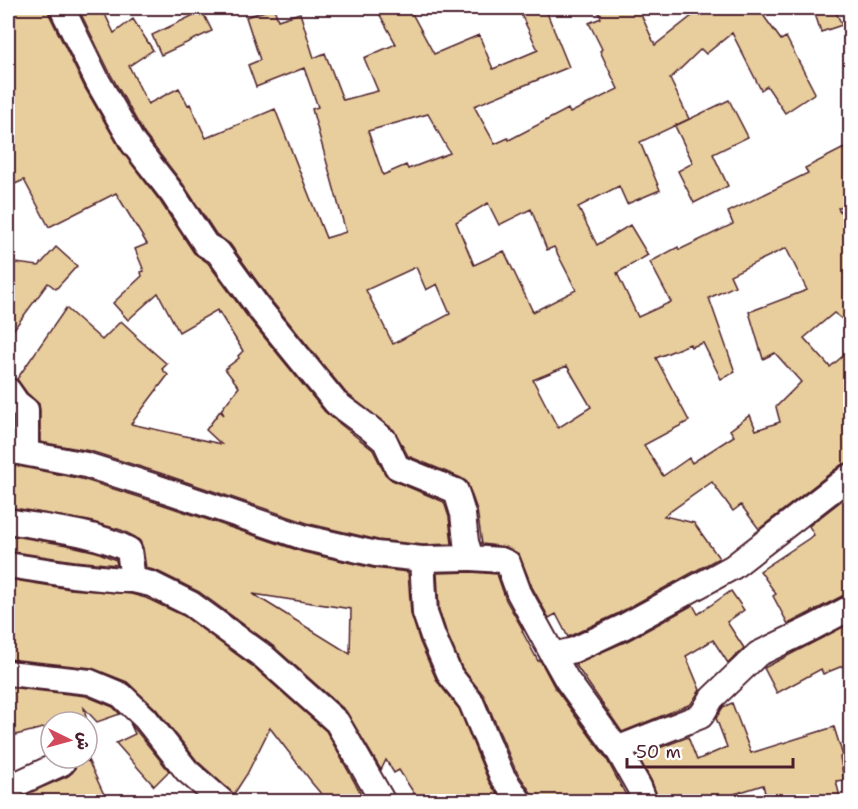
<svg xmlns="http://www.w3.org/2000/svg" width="858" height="809" font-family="'Shantell Sans','Playpen Sans Arabic',sans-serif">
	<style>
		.building { fill: #e8cd9d; stroke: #4a1f2b; stroke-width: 1.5; fill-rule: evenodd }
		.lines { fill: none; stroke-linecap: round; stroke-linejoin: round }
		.minor-casing { stroke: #4a1f2b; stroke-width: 28 }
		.minor { stroke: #fff; stroke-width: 24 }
	</style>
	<rect width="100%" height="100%" fill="#fff"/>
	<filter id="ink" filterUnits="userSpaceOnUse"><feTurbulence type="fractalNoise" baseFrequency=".0167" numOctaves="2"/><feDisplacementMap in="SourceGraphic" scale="12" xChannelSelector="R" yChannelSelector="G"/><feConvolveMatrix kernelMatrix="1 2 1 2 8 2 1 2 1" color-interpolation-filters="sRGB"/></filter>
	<g filter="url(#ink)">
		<g class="building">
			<polygon points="12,8 48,8 49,14 85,88 121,150 160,201 194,253 208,263 247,316 325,412 373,450 385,474 392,480 444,502 449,517 452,544 423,545 378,540 310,524 160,473 90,451 40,442 40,410 39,404 27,393 17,379 66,308 102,340 121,321 136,335 135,336 167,364 162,369 168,375 131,424 221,444 206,430 220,411 224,415 221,410 239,387 225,369 239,358 238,356 243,351 219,312 218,313 217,310 179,332 158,293 128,320 113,303 142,276 141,272 144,271 135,249 147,244 116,193 49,227 24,180 8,187 8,27 11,27"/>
			<path d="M78,8H102L114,33L133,19L153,50L129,66L148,104L179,88L188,105L190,104L206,138L275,109L326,238L346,232L312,109L318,107L304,68L256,87L248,65L260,60L246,17L274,8L278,20L300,13L314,58L325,53L343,100L378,91L364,58L396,44L376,8H409L434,54L479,35L493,69L538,50L518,8H545L569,67L474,106L495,144L508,138L509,140L568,109L570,113L618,89L600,51L602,49L589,23L601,18L597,8H638L655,45L702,8H758L781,40L786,37L815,93L785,113L767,86L761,90L732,33L706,54L701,49L670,79L689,119L640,142L660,190L627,204L619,186L578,207L597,245L630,225L648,255L617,273L638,317L671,302L650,262L678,247L679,250L733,224L728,212L808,173L805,168L844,148L850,160V202L838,208L850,227V325L834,313L804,338L830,367L850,350V462L841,465L759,529L741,505L733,511L712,482L664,516L694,523L719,558L617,614L568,637L556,614L549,618L532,587L519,554L506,547L482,544L477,510L467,482L461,478L408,456L394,430L346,393L269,298L230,244L216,234L183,184L145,135L111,75ZM428,114L450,153L408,169L406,165L383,175L368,131ZM488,203L499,225L531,209L547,250L554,247L576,290L533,312L504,251L474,265L456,222ZM786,248L807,290L749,312L763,359L775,353L801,382L776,407L780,422L756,430L750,415L730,430L734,436L692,463L689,458L663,476L644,445L689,421L656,358L690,344L691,347L703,343L721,379L735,372L709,298L735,286L730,275ZM416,267L426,290L437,284L450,314L393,344L366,290ZM567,366L591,407L558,428L533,380Z"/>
			<polygon points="813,8 834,8 842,25 821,32"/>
			<polygon points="202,11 212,31 161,55 152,35"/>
			<polygon points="729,100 748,137 713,154 728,186 694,203 678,171 693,163 675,126"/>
			<polygon points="56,247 77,266 56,289 48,283 8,337 8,262 39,266"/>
			<polygon points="9,415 12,417 12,436 8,436"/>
			<path d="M8,464L82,479L152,501L303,552L373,568L408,572L411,614L420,642L437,681L459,709L489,782L502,801H419L399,770L394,773L386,760L381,770L346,711L273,646L199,592L157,571L146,568L143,548L140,541L135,537L121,530L89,521L8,507ZM253,594L351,609L350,654Z"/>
			<polygon points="850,494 850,592 788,624 773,596 776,594 760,571 814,535 809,526"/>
			<polygon points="8,535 67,545 97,552 116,560 117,565 74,561 8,551"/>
			<polygon points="471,572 497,574 506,600 523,630 522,631 538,661 540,660 555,688 606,758 629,801 534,801 532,794 515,769 484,696 462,668 446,631 439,610 437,573"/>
			<polygon points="8,579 70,589 131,594 146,598 184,616 255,668 326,731 365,801 327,801 311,782 311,781 270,728 247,774 234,794 197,761 156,709 127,682 92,668 8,659"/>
			<polygon points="731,591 744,610 727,622 744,648 728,663 713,640 686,656 700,690 691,704 622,732 575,664 629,640 693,605 698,614"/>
			<polygon points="845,626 850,640 850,663 823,674 821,669 777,693 764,668"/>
			<polygon points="8,687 86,696 113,707 120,714 97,722 84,708 87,722 51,722 51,726 8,737 8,717 14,715 8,692"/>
			<polygon points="732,703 751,753 834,727 843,756 840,757 844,780 836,781 841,801 767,801 763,785 712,801 659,801 652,782 638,756 688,737 697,760 727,747 716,718 723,707"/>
			<polygon points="130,723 169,771 154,786 116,743 135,734"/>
			<polygon points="88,760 107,801 11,801 68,776 73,772 76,766"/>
		</g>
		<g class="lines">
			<g class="minor-casing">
				<g id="minor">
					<polyline points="62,8 98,82 133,143 172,193 206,245 218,252 258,307 336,403 367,426 385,441 397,467 456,491 463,514 466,542 471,558 501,560 508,563 519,593 553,655 567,680 618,750 639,787 645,802"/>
					<polyline points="8,390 17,403 26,410 26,444 23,452"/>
					<polyline points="8,450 86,465 156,487 306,538 376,554 422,559 471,558"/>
					<path d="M8,521C45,528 96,532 129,550L133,580"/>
					<polyline points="422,559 425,613 433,636 450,675 471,702 502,776 520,802"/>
					<polyline points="8,565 72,575 120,580 133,580 151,584 191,604 264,657 337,722 383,802"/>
					<polyline points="553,655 574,650 623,627 733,567 850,476"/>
					<polyline points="8,673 90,682 121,695 145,718 187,771 223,802"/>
					<polyline points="618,750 627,745 701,716 712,698 758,654 812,628 850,608"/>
					<polyline points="8,788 62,763"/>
				</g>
			</g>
			<use href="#minor" class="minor"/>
		</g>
	</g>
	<rect width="858" height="809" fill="none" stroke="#fff" stroke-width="30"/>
	<rect x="15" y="15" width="828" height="779" fill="none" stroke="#4a1f2b" stroke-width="2" filter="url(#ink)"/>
	<g transform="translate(69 740) rotate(95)"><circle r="28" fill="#ffffff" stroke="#b7a5aa" stroke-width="1.5"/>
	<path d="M0-4.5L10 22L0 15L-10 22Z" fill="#d1495b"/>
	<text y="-9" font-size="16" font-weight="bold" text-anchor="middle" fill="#4a1f2b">ش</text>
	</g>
	<path d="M627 758v9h166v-9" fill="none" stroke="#4a1f2b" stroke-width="3"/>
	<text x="636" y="758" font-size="18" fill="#4a1f2b" stroke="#ffffff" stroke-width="4.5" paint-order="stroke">50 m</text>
</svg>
